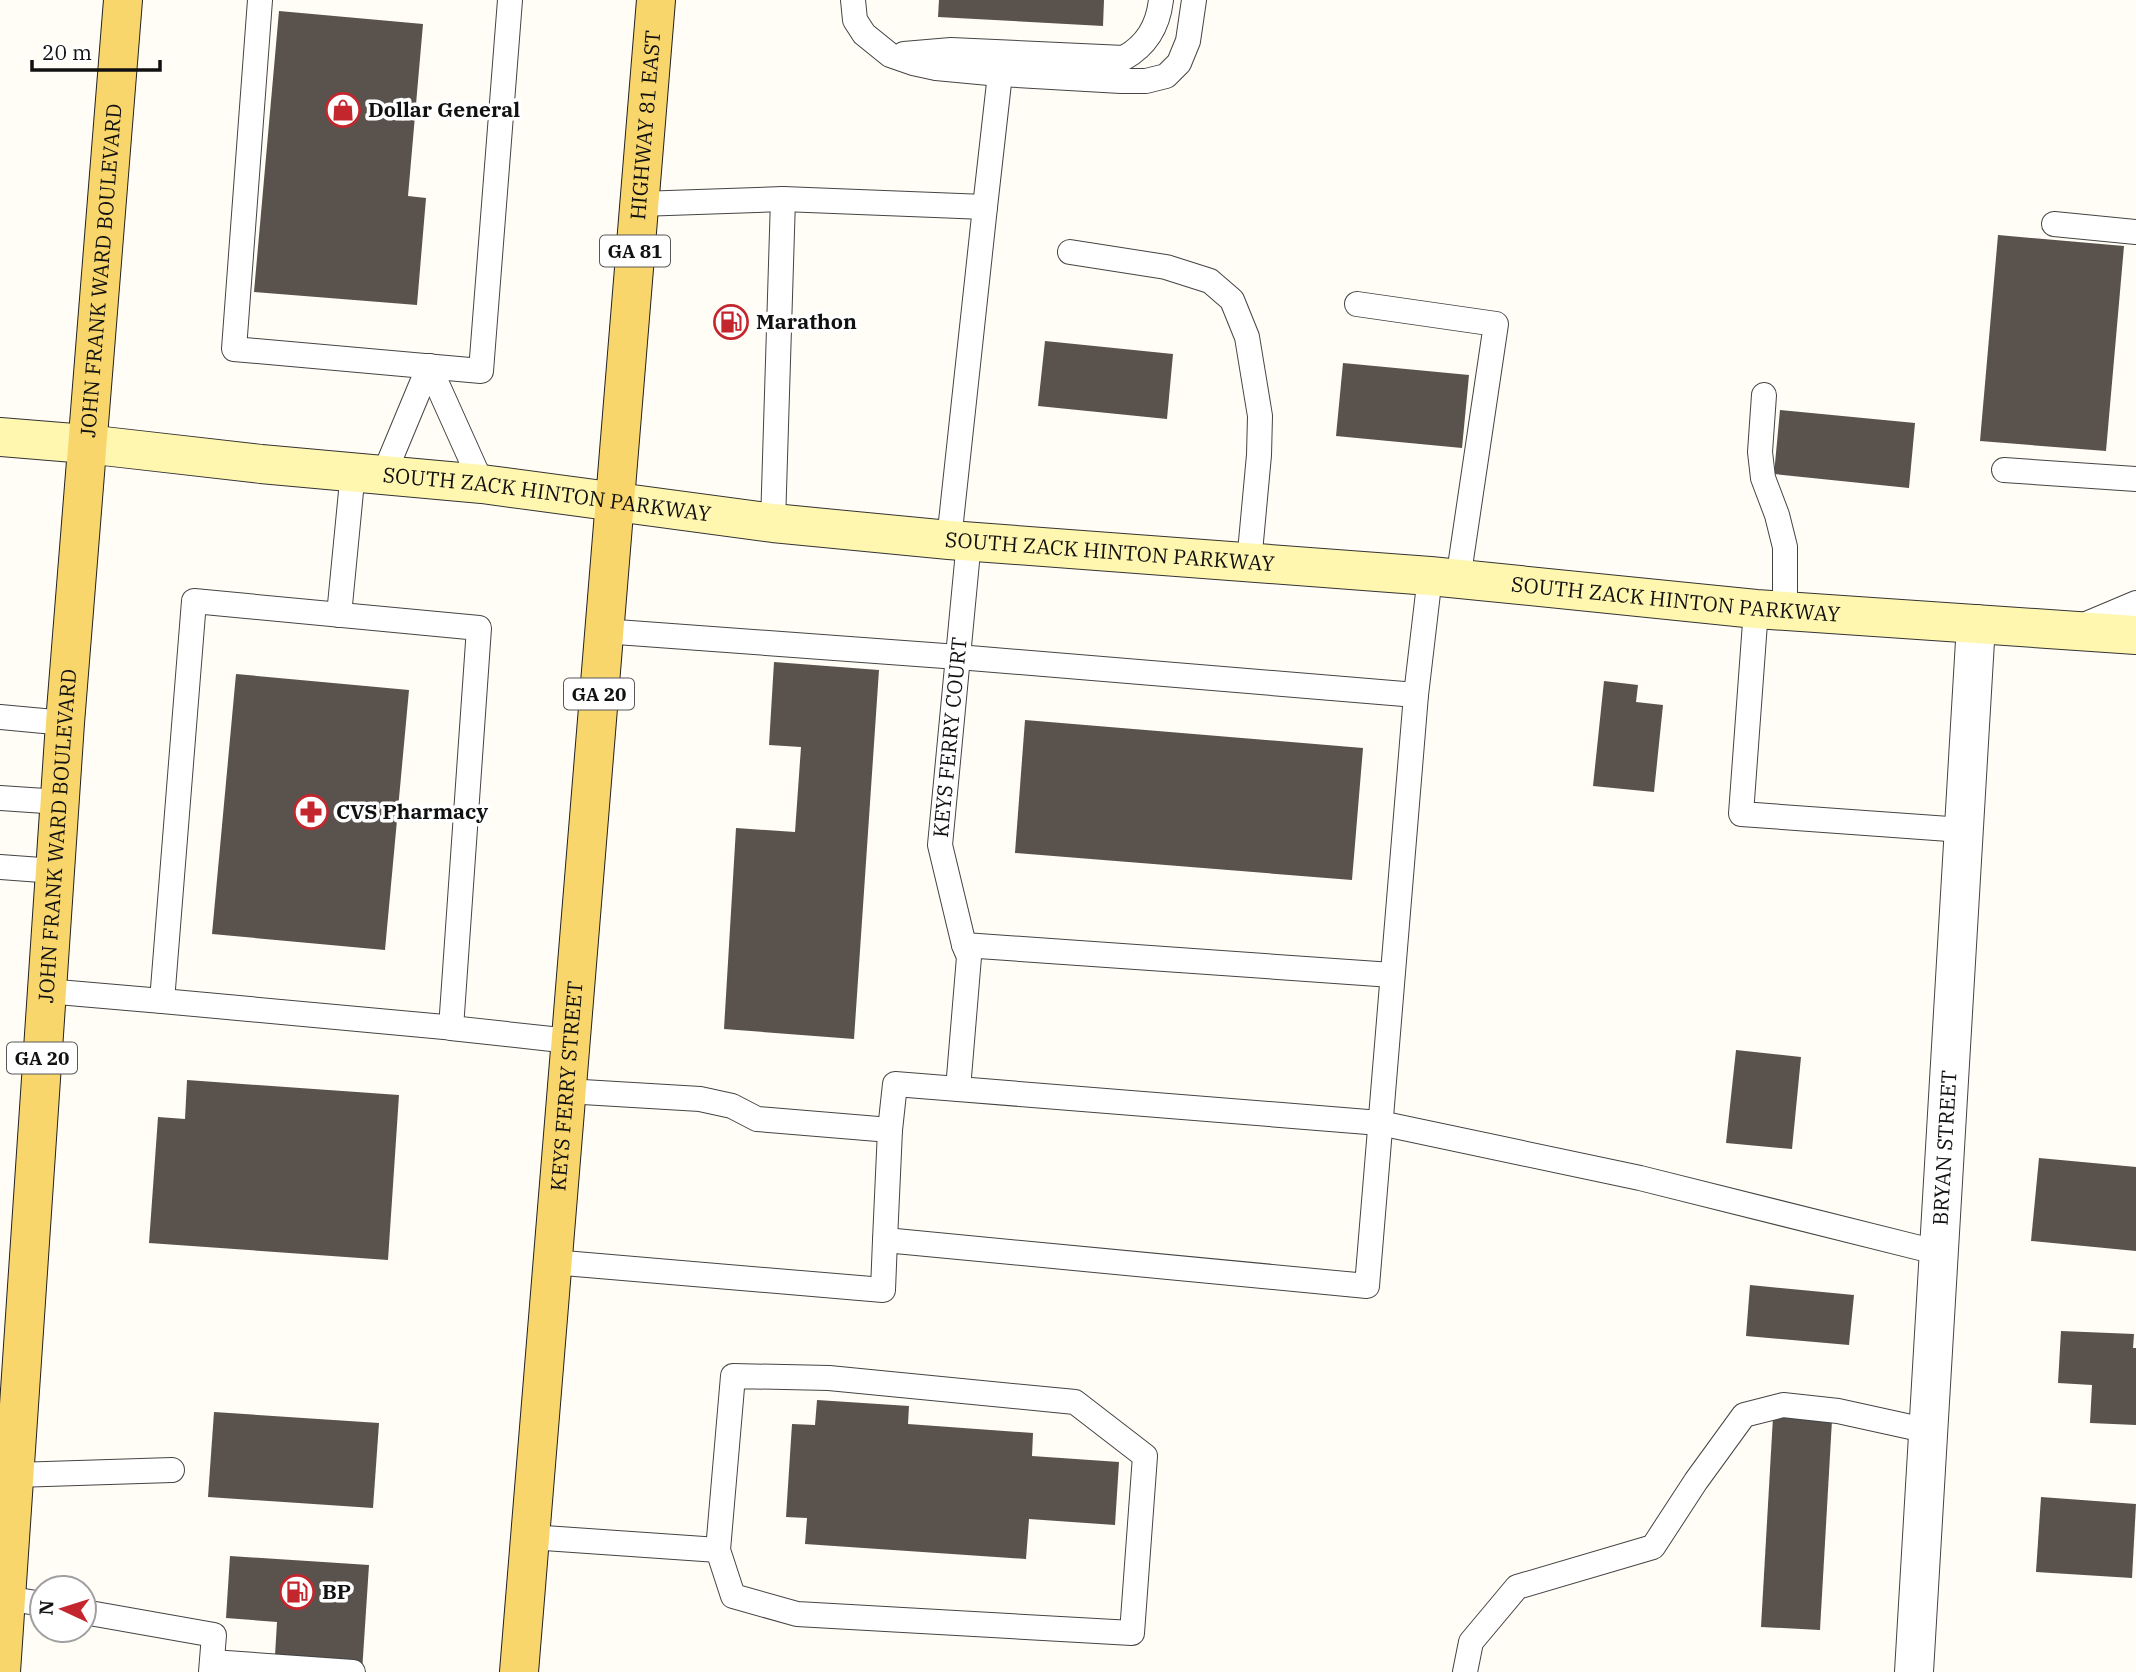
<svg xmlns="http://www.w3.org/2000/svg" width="2136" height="1672" font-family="'IBM Plex Serif',serif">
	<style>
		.building { fill: #5a524d }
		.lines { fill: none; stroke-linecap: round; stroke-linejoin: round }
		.service-casing { stroke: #444; stroke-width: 26 }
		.minor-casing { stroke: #444; stroke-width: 40 }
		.secondary-casing { stroke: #333; stroke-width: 40 }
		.primary-casing { stroke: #222; stroke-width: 40 }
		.service { stroke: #fff; stroke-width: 24 }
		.minor { stroke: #fff; stroke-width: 38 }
		.secondary { stroke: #fff6b0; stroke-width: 38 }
		.primary { stroke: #f9d66b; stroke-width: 38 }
		.labels { text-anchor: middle; stroke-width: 7; stroke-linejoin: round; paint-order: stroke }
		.shield { fill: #fff; stroke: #585858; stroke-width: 2 }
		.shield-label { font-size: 19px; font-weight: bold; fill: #111 }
		.poi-label { font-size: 21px; font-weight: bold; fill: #111; stroke: #fff; text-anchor: start }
		.street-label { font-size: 21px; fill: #111; stroke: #fff }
	</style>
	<rect width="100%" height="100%" fill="#fffdf5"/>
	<g class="building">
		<polygon points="939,0 1104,0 1103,26 938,17"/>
		<polygon points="279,11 423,24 408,196 426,198 417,305 254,292"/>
		<polygon points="1998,235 2124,246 2106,451 1980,441"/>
		<polygon points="1045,341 1173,354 1167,419 1038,406"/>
		<polygon points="1343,363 1469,375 1462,448 1336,436"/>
		<polygon points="1780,410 1915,423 1909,488 1774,474"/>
		<polygon points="774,662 879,670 854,1039 724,1029 736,828 795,832 801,747 769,745"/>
		<polygon points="236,674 409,690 385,950 212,934"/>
		<polygon points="1604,681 1638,685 1636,702 1663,705 1654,792 1593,786"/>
		<polygon points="1025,720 1363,748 1352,880 1015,853"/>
		<polygon points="1736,1050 1801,1057 1792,1149 1726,1143"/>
		<polygon points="187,1080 399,1095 388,1260 149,1243 158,1117 185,1119"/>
		<polygon points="2039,1158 2136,1167 2136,1251 2031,1241"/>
		<polygon points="1750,1285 1854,1295 1849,1345 1746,1336"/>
		<polygon points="2061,1331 2134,1334 2133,1348 2136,1348 2136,1425 2090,1423 2092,1385 2058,1383"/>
		<polygon points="817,1400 909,1406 908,1424 1033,1433 1032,1456 1119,1462 1115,1525 1029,1519 1026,1559 805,1544 807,1518 786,1517 792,1424 815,1425"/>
		<polygon points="214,1412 379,1423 373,1508 208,1497"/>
		<polygon points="1773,1417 1832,1420 1820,1630 1761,1627"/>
		<polygon points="2041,1497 2136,1504 2132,1578 2036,1572"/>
		<polygon points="230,1556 369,1565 362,1672 274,1672 277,1622 226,1618"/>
	</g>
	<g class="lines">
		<g class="service-casing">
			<g id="service">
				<polyline points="260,0 234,349 481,371 510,0"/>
				<polyline points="853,0 855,20 864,34 890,55 913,63 936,68 1000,74 1121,81 1146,81 1166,76 1179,63 1188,41 1194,0"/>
				<path d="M904,54L951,50L1124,58C1147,45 1158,26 1161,0"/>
				<polyline points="639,204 783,199 985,207 949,540"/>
				<polyline points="985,207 1000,74"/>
				<polyline points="2054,224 2136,232"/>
				<polyline points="1070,252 1166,267 1210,281 1232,300 1247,337 1260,416 1259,455 1249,563"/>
				<polyline points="1357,304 1496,324 1458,580"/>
				<polyline points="429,366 482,484"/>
				<polyline points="1764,395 1760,452 1763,478 1777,515 1785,547 1785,610"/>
				<polyline points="2004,470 2136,479"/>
				<polyline points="384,474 429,366"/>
				<polyline points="773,523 783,199"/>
				<polyline points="1756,609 1741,814 1963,830"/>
				<polyline points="339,615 353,471"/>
				<polyline points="2079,627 2136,603"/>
				<polyline points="603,631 958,657 1416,695"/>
				<polyline points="0,717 65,723"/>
				<polyline points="0,798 60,802"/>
				<polyline points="0,867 55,871"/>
				<polyline points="964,945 1392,975"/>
				<polyline points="46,991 162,1001 194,601 479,628 451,1028 570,1041"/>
				<polyline points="162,1001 455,1028"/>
				<polyline points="958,1089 1380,1123 1640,1178 1940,1253"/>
				<polyline points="566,1091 700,1099 732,1106 757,1119 890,1130"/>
				<path id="s1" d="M885,1240L890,1130L895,1084L958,1089L969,957L964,945L940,845L969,541"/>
				<polyline points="552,1262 883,1290 885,1240 1367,1286 1416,695 1430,576"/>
				<polyline points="15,1475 172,1470"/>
				<polyline points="530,1537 718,1550 733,1596 797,1614 1132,1633 1145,1456 1075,1402 829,1378 733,1376 718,1550"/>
				<polyline points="6,1598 42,1604"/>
				<polyline points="84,1612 214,1635 211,1672"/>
				<polyline points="212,1662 353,1672"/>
				<polyline points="1465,1672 1471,1642 1517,1587 1653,1547 1696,1481 1744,1415 1783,1405 1838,1411 1929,1431"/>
			</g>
		</g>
		<g class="minor-casing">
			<g id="minor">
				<path id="s2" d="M1914,1672L1976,624"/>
			</g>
		</g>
		<g class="secondary-casing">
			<g id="secondary">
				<path id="s3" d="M0,437L86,444L261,464L482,484L773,523L949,540L1430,576L1756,609L2136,635"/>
			</g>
		</g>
		<g class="primary-casing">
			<g id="primary">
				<path id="s4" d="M1,1672L65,723L123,0"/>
				<path id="s5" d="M519,1672L656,0"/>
			</g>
		</g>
		<use href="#service" class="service"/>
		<use href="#minor" class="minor"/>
		<use href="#secondary" class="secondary"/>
		<use href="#primary" class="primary"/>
	</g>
	<defs>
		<g id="shop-ring" transform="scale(1.75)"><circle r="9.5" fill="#fff" stroke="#c4262e" stroke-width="1.5"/><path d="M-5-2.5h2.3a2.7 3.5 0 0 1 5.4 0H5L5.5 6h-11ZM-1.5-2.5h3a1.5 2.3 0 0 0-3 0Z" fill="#c4262e"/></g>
		<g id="fuel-ring" transform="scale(1.75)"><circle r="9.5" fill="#fff" stroke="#c4262e" stroke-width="1.5"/><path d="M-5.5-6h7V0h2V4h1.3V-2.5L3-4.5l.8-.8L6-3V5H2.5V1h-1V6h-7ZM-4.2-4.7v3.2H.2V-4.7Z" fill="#c4262e"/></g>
		<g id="pharmacy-ring" transform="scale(1.75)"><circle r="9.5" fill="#fff" stroke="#c4262e" stroke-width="1.5"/><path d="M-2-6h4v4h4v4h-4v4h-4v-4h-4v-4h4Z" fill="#c4262e"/></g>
	</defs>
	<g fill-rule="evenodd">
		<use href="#shop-ring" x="343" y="110"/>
		<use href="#fuel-ring" x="731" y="322"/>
		<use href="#pharmacy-ring" x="311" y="812"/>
		<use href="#fuel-ring" x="297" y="1592"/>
	</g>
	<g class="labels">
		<g class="shield">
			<rect x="600" y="235.5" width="70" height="31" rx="5"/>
			<rect x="564" y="678.5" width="70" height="31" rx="5"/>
			<rect x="7" y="1042.5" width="70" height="31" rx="5"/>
		</g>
		<g class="shield-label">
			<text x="635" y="258">GA 81</text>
			<text x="599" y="701">GA 20</text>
			<text x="42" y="1065">GA 20</text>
		</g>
		<g class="poi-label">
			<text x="368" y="117">Dollar General</text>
			<text x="756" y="329">Marathon</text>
			<text x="336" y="819">CVS Pharmacy</text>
			<text x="322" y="1599">BP</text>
		</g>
		<g class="street-label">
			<text dy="7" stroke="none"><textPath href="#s5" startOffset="1552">HIGHWAY 81 EAST</textPath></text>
			<text dy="7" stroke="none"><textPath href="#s4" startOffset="1405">JOHN FRANK WARD BOULEVARD</textPath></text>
			<text dy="7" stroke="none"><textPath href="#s3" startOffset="550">SOUTH ZACK HINTON PARKWAY</textPath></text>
			<text dy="7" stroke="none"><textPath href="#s3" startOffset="1116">SOUTH ZACK HINTON PARKWAY</textPath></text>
			<text dy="7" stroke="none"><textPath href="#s3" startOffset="1684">SOUTH ZACK HINTON PARKWAY</textPath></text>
			<text dy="7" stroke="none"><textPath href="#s1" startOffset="576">KEYS FERRY COURT</textPath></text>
			<text dy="7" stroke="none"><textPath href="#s4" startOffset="838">JOHN FRANK WARD BOULEVARD</textPath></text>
			<text dy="7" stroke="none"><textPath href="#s5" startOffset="588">KEYS FERRY STREET</textPath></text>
			<text dy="7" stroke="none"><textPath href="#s2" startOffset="525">BRYAN STREET</textPath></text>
		</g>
	</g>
	<g transform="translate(63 1609) rotate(274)"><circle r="33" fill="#ffffff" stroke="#a0a0a0" stroke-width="2"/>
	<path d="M0-5L12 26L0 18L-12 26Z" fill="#c4262e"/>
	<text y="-10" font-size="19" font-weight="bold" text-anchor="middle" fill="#111111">N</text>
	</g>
	<path d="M32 60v10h128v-10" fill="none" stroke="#111111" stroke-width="3.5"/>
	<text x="42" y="60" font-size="21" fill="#111111" stroke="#ffffff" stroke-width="5" paint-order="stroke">20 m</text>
</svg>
